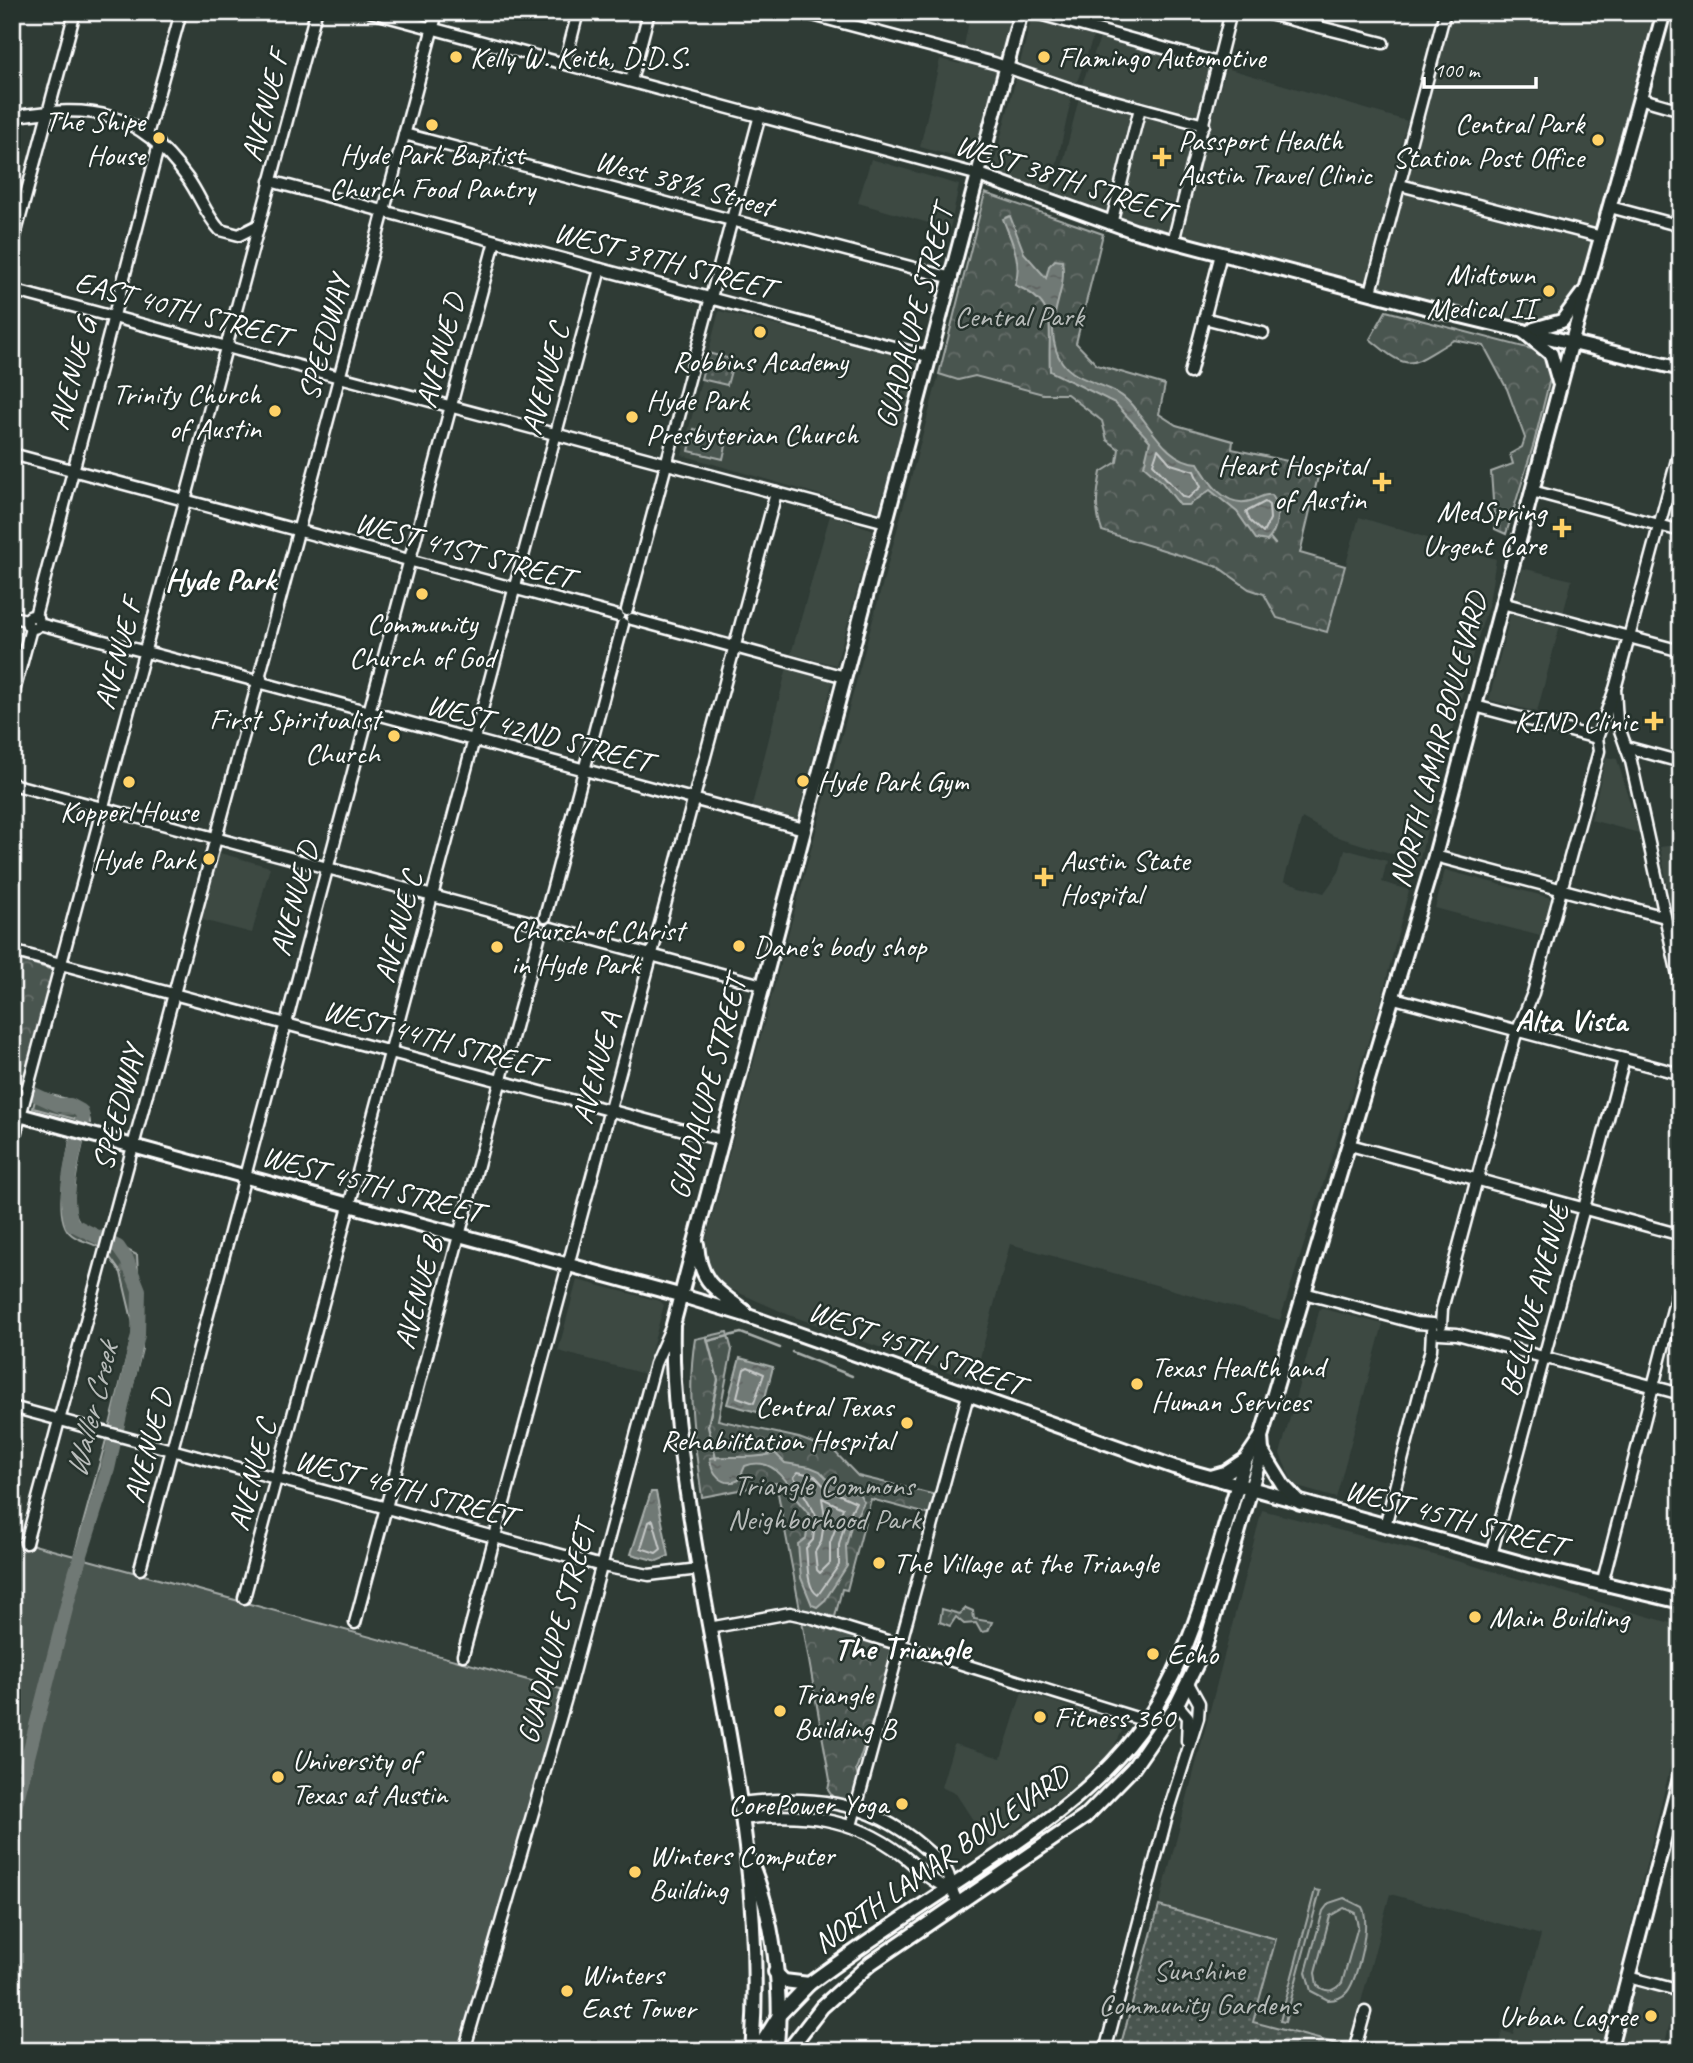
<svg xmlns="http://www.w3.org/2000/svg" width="1693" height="2063" font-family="Caveat,sans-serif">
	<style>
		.built { fill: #3c4842 }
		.forest { fill: url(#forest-firs); stroke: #a4aaa7; stroke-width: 2 }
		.park { fill: url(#park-crowns); stroke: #a4aaa7; stroke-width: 2 }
		.garden { fill: url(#garden-dots); stroke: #a4aaa7; stroke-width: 2 }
		.pitch { fill: #4a544f; stroke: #a4aaa7; stroke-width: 2; fill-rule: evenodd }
		.water { fill: url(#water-ripples); stroke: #a9afac; stroke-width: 2 }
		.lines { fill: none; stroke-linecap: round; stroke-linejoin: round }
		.shore { stroke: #c6c9c8; stroke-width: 2 }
		.stream { stroke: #a9afac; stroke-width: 2.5 }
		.river { stroke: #707975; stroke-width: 14 }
		.minor-casing { stroke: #fff; stroke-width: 15 }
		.major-casing { stroke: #fff; stroke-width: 18 }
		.minor { stroke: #26332d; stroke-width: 10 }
		.major { stroke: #26332d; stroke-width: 12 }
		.poi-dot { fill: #ffd166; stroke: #26332d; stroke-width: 2.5 }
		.labels { text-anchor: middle; stroke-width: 5; stroke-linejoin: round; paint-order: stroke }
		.poi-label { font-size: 30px; fill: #fff; stroke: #26332d; text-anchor: start }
		.street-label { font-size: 30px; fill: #fff; stroke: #26332d }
		.park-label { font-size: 30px; fill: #b7bbb9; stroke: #26332d }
		.neighbourhood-label { font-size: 32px; font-weight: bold; fill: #fff; stroke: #26332d }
		.water-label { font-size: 32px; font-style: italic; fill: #b8bcba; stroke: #26332d }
	</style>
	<defs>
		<pattern id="forest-firs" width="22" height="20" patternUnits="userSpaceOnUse" patternTransform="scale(1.75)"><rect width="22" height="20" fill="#4a544f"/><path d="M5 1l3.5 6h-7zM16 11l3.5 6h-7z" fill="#656e69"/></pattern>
		<pattern id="park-crowns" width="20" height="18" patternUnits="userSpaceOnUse" patternTransform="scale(1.75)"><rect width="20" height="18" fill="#4a544f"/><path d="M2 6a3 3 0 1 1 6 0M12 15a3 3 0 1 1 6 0" fill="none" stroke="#656e69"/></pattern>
		<pattern id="garden-dots" width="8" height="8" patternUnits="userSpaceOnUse" patternTransform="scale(1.75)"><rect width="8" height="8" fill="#4a544f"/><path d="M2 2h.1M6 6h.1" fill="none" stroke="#656e69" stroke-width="1.8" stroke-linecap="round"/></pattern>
		<pattern id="water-ripples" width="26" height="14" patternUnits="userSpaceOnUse" patternTransform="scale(1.75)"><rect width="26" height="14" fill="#707975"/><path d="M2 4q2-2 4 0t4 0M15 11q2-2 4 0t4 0" fill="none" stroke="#5e6260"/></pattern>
	</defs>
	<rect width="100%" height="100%" fill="#2f3b35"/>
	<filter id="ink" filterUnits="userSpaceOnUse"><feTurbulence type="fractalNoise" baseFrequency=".0143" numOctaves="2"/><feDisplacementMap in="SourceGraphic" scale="14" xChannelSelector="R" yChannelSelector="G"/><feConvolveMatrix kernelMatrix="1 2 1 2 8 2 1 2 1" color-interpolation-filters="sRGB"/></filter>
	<g filter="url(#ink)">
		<g class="built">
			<polygon points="971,12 1013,12 973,162 920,147 940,59 960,64"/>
			<polygon points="1452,12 1654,12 1595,229 1562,333 1378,287"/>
			<polygon points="1032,16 1095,32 1072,96 1050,194 992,171"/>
			<polygon points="1102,33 1214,67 1169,233 1055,196 1083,81"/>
			<polygon points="1226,68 1407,121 1368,282 1179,237"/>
			<polygon points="871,159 959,185 950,229 858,203"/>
			<polygon points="719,311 919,361 879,512 682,455"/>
			<polygon points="939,374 958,380 975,376 1043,394 1067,394 1079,400 1102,421 1107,440 1119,449 1118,462 1101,472 1096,496 1098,520 1102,530 1218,567 1249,589 1264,594 1277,618 1327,632 1359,517 1496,559 1489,603 1474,650 1419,862 1334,836 1302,818 1284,881 1324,893 1339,872 1345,849 1387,861 1382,882 1409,890 1381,1001 1280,1320 1010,1244 974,1381 789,1315 719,1284 711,1277 704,1262 704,1247"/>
			<polygon points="830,515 874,530 836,665 791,654"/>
			<polygon points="1522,568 1572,580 1537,712 1489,700"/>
			<polygon points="787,667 833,680 797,820 751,809"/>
			<polygon points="1606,757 1617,759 1639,833 1591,820"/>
			<polygon points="1681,844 1681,915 1673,914 1660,847"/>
			<polygon points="220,853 270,867 252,933 202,920"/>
			<polygon points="1445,870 1551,898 1540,936 1435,908"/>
			<polygon points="577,1280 660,1301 664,1305 645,1374 558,1351"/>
			<polygon points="1320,1308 1383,1324 1336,1498 1294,1486 1280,1454"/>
			<polygon points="1262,1510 1461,1562 1681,1626 1681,1724 1600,2051 1497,2051 1502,2031 1513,2034 1541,1935 1390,1894 1349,2047 1253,2022 1275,1939 1159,1906"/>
			<polygon points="1022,1692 1126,1724 1111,1752 1072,1789 991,1848 956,1794 941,1787 954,1744 1001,1758"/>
			<polygon points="1633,1983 1677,1995 1663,2051 1616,2051"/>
		</g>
		<g class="forest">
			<path d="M37,1092C57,1097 89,1098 90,1123L33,1108Z"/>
			<path d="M70,1140L83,1143C79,1160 66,1211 81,1223C87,1229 97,1232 105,1237L102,1249C92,1242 81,1242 72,1235C51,1220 67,1163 70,1140Z"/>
			<polygon points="112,1242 137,1255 142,1349 121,1432 109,1429 134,1328 121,1273 109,1256"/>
			<polygon points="106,1440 119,1443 85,1559 86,1592 69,1555 74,1556"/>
		</g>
		<g class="park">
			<path d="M985,193L1103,234L1076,343L1097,365L1165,385L1159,414L1176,425L1233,441L1232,449L1320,468L1300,553L1345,566L1327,632L1277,618L1264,594L1249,589L1218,567L1102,531C1094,510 1097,493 1101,472L1117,462L1119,449L1107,440L1102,421L1067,394H1043L975,376L958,380L939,374Z"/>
			<path d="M1386,311L1539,351L1546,357L1551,375L1534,443L1506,534L1495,529L1491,472L1513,464L1510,454L1522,447L1525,438L1507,389L1484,346L1454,340C1409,365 1412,375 1370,339Z"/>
			<polygon points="12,957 56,971 19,1107 12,1105"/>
			<path d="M727,1332L732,1350L718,1420L799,1438L834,1451L858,1476L936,1495L931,1515L871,1499L847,1590L842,1589L835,1617L800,1609L776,1483L702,1497C695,1445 686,1391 695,1339Z"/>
			<polygon points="966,1608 973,1611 974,1619 992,1622 988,1631 981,1632 976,1623 964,1624 956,1617 950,1626 940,1622 942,1609 960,1614"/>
			<polygon points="802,1621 812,1622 888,1646 895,1655 856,1770 860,1787 855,1803 836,1802 828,1790 830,1780"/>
		</g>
		<g class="garden">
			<polygon points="708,353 734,360 727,385 701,379"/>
			<polygon points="1159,1906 1276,1939 1253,2022 1349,2047 1348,2051 1119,2051"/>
		</g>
		<g class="pitch">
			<polygon points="694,429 728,437 723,459 689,451"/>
			<polygon points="12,1539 568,1691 464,2051 12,2051"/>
			<polygon points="1315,1890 1320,1891 1285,2022 1280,2021"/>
			<path d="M1344,1898L1362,1907C1371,1922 1358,1979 1347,1992C1342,1998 1335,2000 1328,2000L1311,1991L1306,1972L1323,1911L1329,1903ZM1344,1908L1355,1913L1358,1926L1342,1983C1335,1992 1326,1993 1317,1985L1315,1973L1330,1916Z"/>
		</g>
		<g class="water">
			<path d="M1010,216L1024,253L1046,278L1049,266L1055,260L1062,261C1068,293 1045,315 1056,350C1067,385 1106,379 1128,401C1150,423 1165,462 1198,463C1208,481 1225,508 1250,501C1259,499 1263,493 1272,495C1281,508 1278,530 1267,541L1256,539L1237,512L1210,490L1189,505H1180L1161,481L1144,466L1150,441L1115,403L1050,371C1047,328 1061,305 1015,285C1023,262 1011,240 1003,219Z"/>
			<polygon points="740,1358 773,1367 761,1413 727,1404"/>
			<path d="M775,1453L785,1463L810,1467L820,1471L831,1483L859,1493L864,1502L851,1526L846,1546L847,1566L825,1600L817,1607L812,1605L801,1578L798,1544L806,1538L810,1516C806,1509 799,1504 796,1498C787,1478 770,1456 745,1466L739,1480C723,1488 711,1473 710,1458C733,1455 752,1460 775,1453Z"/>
			<polygon points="651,1492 656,1492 669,1556 657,1561 631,1554"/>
		</g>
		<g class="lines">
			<g class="shore">
				<polygon points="1158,449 1171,464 1194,471 1201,487 1188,498 1183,497 1153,464"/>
				<polygon points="1265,502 1269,505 1270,519 1263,533 1250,521 1246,512"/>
				<polygon points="748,1367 764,1374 754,1403 737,1397 744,1369"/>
				<path d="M798,1472L815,1476L827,1489L856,1502L845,1523L839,1545V1565L818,1595C806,1588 808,1563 806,1548L813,1540L816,1515L794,1477Z"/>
				<polygon points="822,1498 843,1508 830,1543 830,1563 820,1573 817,1570 815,1552 821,1542 825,1517"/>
				<polygon points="653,1520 661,1549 656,1553 641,1548 649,1522"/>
			</g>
			<g class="stream">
				<polyline points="1270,538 1275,544"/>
				<polyline points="707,1338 718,1380 708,1426 716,1459"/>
				<polyline points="708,1341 741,1333 780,1348"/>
				<polyline points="792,1352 852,1376"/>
			</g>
			<path class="river" d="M12,1084L58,1105H70L81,1111L83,1117C75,1150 61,1190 72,1224L118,1247L127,1260L139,1290L138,1335L108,1469L75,1574L12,1819"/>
			<g class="minor-casing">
				<g id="minor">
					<polyline points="371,12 979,175"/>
					<polyline points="801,12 994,63 1077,91 1204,125"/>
					<polyline points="1032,12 1218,63"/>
					<polyline points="1261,12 1383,43"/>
					<polyline points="565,63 578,12"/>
					<polyline points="631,81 649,12"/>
					<polyline points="1639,98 1681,110"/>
					<path d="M12,117C93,104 137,109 188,179C200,196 206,215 220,230L239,235L259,225"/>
					<polyline points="404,134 952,278"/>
					<polyline points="147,135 181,12"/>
					<polyline points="270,181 931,357"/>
					<polyline points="1400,185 1602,237"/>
					<polyline points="1610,207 1681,226"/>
					<polyline points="1111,224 1140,108"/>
					<polyline points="1173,242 1231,12"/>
					<polyline points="12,247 75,12"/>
					<polyline points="12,290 886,522"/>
					<polyline points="1371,292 1445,12"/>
					<polyline points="1204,318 1263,333"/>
					<polyline points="1190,373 1221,254"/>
					<polyline points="1681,445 1615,689 1617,722 1631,761 1681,989"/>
					<polyline points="12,454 618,616"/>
					<polyline points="1532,491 1681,531"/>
					<polyline points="1502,603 1681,651"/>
					<polyline points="627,610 760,115"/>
					<circle cx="33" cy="622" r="6"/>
					<polyline points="35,616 159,144"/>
					<polyline points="12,617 27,620"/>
					<polyline points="632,619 845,677"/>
					<polyline points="39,624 253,680"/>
					<polyline points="262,683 804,829"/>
					<polyline points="12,699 31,628"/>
					<polyline points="1475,706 1597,738"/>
					<polyline points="1626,747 1681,762"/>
					<polyline points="12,784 534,923"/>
					<polyline points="1435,856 1665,917"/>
					<polyline points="545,917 623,624"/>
					<polyline points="551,928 762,985"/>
					<polyline points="12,951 721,1140"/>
					<polyline points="1394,998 1681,1074"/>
					<polyline points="1350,1145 1681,1235"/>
					<polyline points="12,1146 316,12"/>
					<polyline points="1304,1293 1416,1323 1433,1324"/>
					<polyline points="1441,1325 1442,1309 1515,1037 1533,993 1599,751 1597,738 1615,689"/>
					<polyline points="1439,1333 1457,1334 1681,1394"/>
					<polyline points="12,1407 602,1566 649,1575 699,1569"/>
					<polyline points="1385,1526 1431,1349 1432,1331"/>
					<polyline points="26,1543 257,686 262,683 260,674 437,12"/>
					<polyline points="1491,1555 1624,1059"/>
					<polyline points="140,1569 495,241"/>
					<polyline points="1602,1584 1681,1278"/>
					<polyline points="244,1598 600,269"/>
					<polyline points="355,1623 540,934"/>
					<polyline points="709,1628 790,1613 813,1618 1146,1721"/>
					<polyline points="463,1655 776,493"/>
					<polyline points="1177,1704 1188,1717 1187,1741"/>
					<path d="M740,1803C807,1795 868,1799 922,1846C930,1853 944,1864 948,1874C952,1885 950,1890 958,1903"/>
					<path d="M742,1819C801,1812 853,1817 901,1854C917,1866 930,1882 949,1888"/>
					<polyline points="851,1826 968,1395"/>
					<polyline points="1628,1977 1681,1991"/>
					<polyline points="464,2051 568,1691 655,1364 671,1328"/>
					<polyline points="1105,2051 1166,1819 1198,1718 1199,1703 1188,1683"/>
					<polyline points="1354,2051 1365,2012"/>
				</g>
			</g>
			<g class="major-casing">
				<g id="major">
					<polyline points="979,175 1134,231 1436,310 1681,369"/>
					<polyline points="1534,329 1562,321 1582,294"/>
					<polyline points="1523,331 1551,354 1559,382"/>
					<polyline points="12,1113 679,1295 745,1315 1174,1467 1547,1570 1681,1602"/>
					<path d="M697,1244C700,1283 715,1289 744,1311"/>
					<polyline points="1262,1451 1283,1485 1300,1503"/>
					<polyline points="1211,1477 1225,1473 1246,1459"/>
					<path d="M750,1861C773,1913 784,1995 776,2051"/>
					<polyline points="775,1972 784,1981 809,1984"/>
					<path d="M752,2051C767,1872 718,1696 691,1520C681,1455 671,1391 673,1325L1021,12"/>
					<path d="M757,2051L780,2014L809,1984C860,1946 914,1911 967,1876C1050,1821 1129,1768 1173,1675C1206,1607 1222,1530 1246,1459L1261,1437L1435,856L1572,341L1664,12"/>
					<polyline points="788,2051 822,2007 871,1963 1085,1817 1133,1768 1177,1704 1205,1647 1262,1451 1261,1437"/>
					<polyline points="1609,2051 1681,1774"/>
				</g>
			</g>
			<use href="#minor" class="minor"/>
			<use href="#major" class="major"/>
		</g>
	</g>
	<g class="poi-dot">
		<circle cx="456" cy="57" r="7"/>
		<circle cx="1044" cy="57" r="7"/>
		<circle cx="432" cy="125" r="7"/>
		<circle cx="159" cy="138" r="7"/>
		<circle cx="1598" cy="140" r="7"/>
		<path d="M1158.5 146.5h7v7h7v7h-7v7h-7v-7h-7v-7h7z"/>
		<circle cx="1549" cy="291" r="7"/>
		<circle cx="760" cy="332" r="7"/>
		<circle cx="275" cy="411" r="7"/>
		<circle cx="632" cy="417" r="7"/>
		<path d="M1378.5 471.5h7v7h7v7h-7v7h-7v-7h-7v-7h7z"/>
		<path d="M1558.5 517.5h7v7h7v7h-7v7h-7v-7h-7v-7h7z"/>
		<circle cx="422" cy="594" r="7"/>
		<path d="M1650.5 710.5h7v7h7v7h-7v7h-7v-7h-7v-7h7z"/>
		<circle cx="394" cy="736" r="7"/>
		<circle cx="803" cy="781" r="7"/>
		<circle cx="129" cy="782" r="7"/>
		<circle cx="209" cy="859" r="7"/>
		<path d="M1040.5 866.5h7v7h7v7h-7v7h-7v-7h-7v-7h7z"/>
		<circle cx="739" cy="946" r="7"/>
		<circle cx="497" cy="947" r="7"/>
		<circle cx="1137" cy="1384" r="7"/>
		<circle cx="907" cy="1423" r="7"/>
		<circle cx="879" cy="1563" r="7"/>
		<circle cx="1475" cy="1617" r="7"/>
		<circle cx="1153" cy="1654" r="7"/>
		<circle cx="780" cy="1711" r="7"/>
		<circle cx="1040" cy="1717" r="7"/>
		<circle cx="278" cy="1777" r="7"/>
		<circle cx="902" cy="1804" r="7"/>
		<circle cx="635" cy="1872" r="7"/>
		<circle cx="567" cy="1991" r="7"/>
		<circle cx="1651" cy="2016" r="7"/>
	</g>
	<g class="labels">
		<g class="poi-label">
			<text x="470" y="67">Kelly W. Keith, D.D.S.</text>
			<text x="1058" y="67">Flamingo Automotive</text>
			<text x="145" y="131" text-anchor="end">The Shipe<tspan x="145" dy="34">House</tspan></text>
			<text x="1584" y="133" text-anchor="end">Central Park<tspan x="1584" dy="34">Station Post Office</tspan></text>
			<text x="1178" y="150">Passport Health<tspan x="1178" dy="34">Austin Travel Clinic</tspan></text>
			<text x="432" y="164" text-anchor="middle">Hyde Park Baptist<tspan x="432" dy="34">Church Food Pantry</tspan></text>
			<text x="1535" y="284" text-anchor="end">Midtown<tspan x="1535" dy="34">Medical II</tspan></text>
			<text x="760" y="371" text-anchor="middle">Robbins Academy</text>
			<text x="261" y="404" text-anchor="end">Trinity Church<tspan x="261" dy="34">of Austin</tspan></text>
			<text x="646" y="410">Hyde Park<tspan x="646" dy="34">Presbyterian Church</tspan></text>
			<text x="1366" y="475" text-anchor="end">Heart Hospital<tspan x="1366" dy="34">of Austin</tspan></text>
			<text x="1546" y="521" text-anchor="end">MedSpring<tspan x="1546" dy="34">Urgent Care</tspan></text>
			<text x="422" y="633" text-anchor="middle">Community<tspan x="422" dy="34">Church of God</tspan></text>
			<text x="380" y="729" text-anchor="end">First Spiritualist<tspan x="380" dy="34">Church</tspan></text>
			<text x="1638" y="731" text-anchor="end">KIND Clinic</text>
			<text x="817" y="791">Hyde Park Gym</text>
			<text x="129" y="821" text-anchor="middle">Kopperl House</text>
			<text x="195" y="869" text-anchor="end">Hyde Park</text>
			<text x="1060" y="870">Austin State<tspan x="1060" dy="34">Hospital</tspan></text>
			<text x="511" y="940">Church of Christ<tspan x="511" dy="34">in Hyde Park</tspan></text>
			<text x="753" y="956">Dane's body shop</text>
			<text x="1151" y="1377">Texas Health and<tspan x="1151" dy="34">Human Services</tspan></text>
			<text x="893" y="1416" text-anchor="end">Central Texas<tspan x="893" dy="34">Rehabilitation Hospital</tspan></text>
			<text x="893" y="1573">The Village at the Triangle</text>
			<text x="1489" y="1627">Main Building</text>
			<text x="1167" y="1664">Echo</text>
			<text x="794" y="1704">Triangle<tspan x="794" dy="34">Building B</tspan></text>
			<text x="1054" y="1727">Fitness 360</text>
			<text x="292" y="1770">University of<tspan x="292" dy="34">Texas at Austin</tspan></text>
			<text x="888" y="1814" text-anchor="end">CorePower Yoga</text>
			<text x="649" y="1865">Winters Computer<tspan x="649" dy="34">Building</tspan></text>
			<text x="581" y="1984">Winters<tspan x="581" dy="34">East Tower</tspan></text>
			<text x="1637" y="2026" text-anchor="end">Urban Lagree</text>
		</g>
		<g class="street-label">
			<text transform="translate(265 106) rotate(-75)" y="10">AVENUE F</text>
			<text transform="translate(1064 178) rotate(18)" y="10">WEST 38TH STREET</text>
			<text transform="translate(684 183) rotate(15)" y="10">West 38½ Street</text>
			<text transform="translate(664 260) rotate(15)" y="10">WEST 39TH STREET</text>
			<text transform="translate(182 309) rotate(15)" y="10">EAST 40TH STREET</text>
			<text transform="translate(914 317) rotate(-75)" y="10">GUADALUPE STREET</text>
			<text transform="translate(324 338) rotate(-75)" y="10">SPEEDWAY</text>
			<text transform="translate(440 351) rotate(-75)" y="10">AVENUE D</text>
			<text transform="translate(72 374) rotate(-75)" y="10">AVENUE G</text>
			<text transform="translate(545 379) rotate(-75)" y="10">AVENUE C</text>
			<text transform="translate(464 550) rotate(15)" y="10">WEST 41ST STREET</text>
			<text transform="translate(118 654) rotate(-75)" y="10">AVENUE F</text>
			<text transform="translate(539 733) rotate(15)" y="10">WEST 42ND STREET</text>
			<text transform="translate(1438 740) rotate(-75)" y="10">NORTH LAMAR BOULEVARD</text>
			<text transform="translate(294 899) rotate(-75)" y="10">AVENUE D</text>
			<text transform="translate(398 927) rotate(-75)" y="10">AVENUE C</text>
			<text transform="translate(433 1038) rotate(15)" y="10">WEST 44TH STREET</text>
			<text transform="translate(596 1068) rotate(-75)" y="10">AVENUE A</text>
			<text transform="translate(707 1088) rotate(-75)" y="10">GUADALUPE STREET</text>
			<text transform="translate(118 1108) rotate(-75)" y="10">SPEEDWAY</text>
			<text transform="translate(372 1184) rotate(15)" y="10">WEST 45TH STREET</text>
			<text transform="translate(418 1293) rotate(-75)" y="10">AVENUE B</text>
			<text transform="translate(1534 1300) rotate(-75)" y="10">BELLVUE AVENUE</text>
			<text transform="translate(916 1348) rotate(20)" y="10">WEST 45TH STREET</text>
			<text transform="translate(148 1446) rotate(-75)" y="10">AVENUE D</text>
			<text transform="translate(252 1475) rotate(-75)" y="10">AVENUE C</text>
			<text transform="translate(405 1488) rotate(15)" y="10">WEST 46TH STREET</text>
			<text transform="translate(1455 1518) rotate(15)" y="10">WEST 45TH STREET</text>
			<text transform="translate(556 1633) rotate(-75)" y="10">GUADALUPE STREET</text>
			<text transform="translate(941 1859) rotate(-35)" y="10">NORTH LAMAR BOULEVARD</text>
		</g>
		<g class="park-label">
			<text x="1019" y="326">Central Park</text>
			<text x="824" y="1495">Triangle Commons<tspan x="824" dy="34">Neighborhood Park</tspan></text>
			<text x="1199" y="1980">Sunshine<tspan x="1199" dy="34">Community Gardens</tspan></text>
		</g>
		<g class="neighbourhood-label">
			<text x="220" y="590">Hyde Park</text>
			<text x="1571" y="1031">Alta Vista</text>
			<text x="902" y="1659">The Triangle</text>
		</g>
		<g class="water-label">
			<text transform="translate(91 1410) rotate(-76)" y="11">Waller Creek</text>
		</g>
	</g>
	<rect width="1693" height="2063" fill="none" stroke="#26332d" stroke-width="42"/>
	<rect x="21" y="21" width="1651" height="2021" fill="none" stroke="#fff" stroke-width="2.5" filter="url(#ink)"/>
	<path d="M1424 77v10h112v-10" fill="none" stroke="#ffffff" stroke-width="3.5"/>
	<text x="1434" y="77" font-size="21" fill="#ffffff" stroke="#26332d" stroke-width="5" paint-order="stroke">100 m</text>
</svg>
